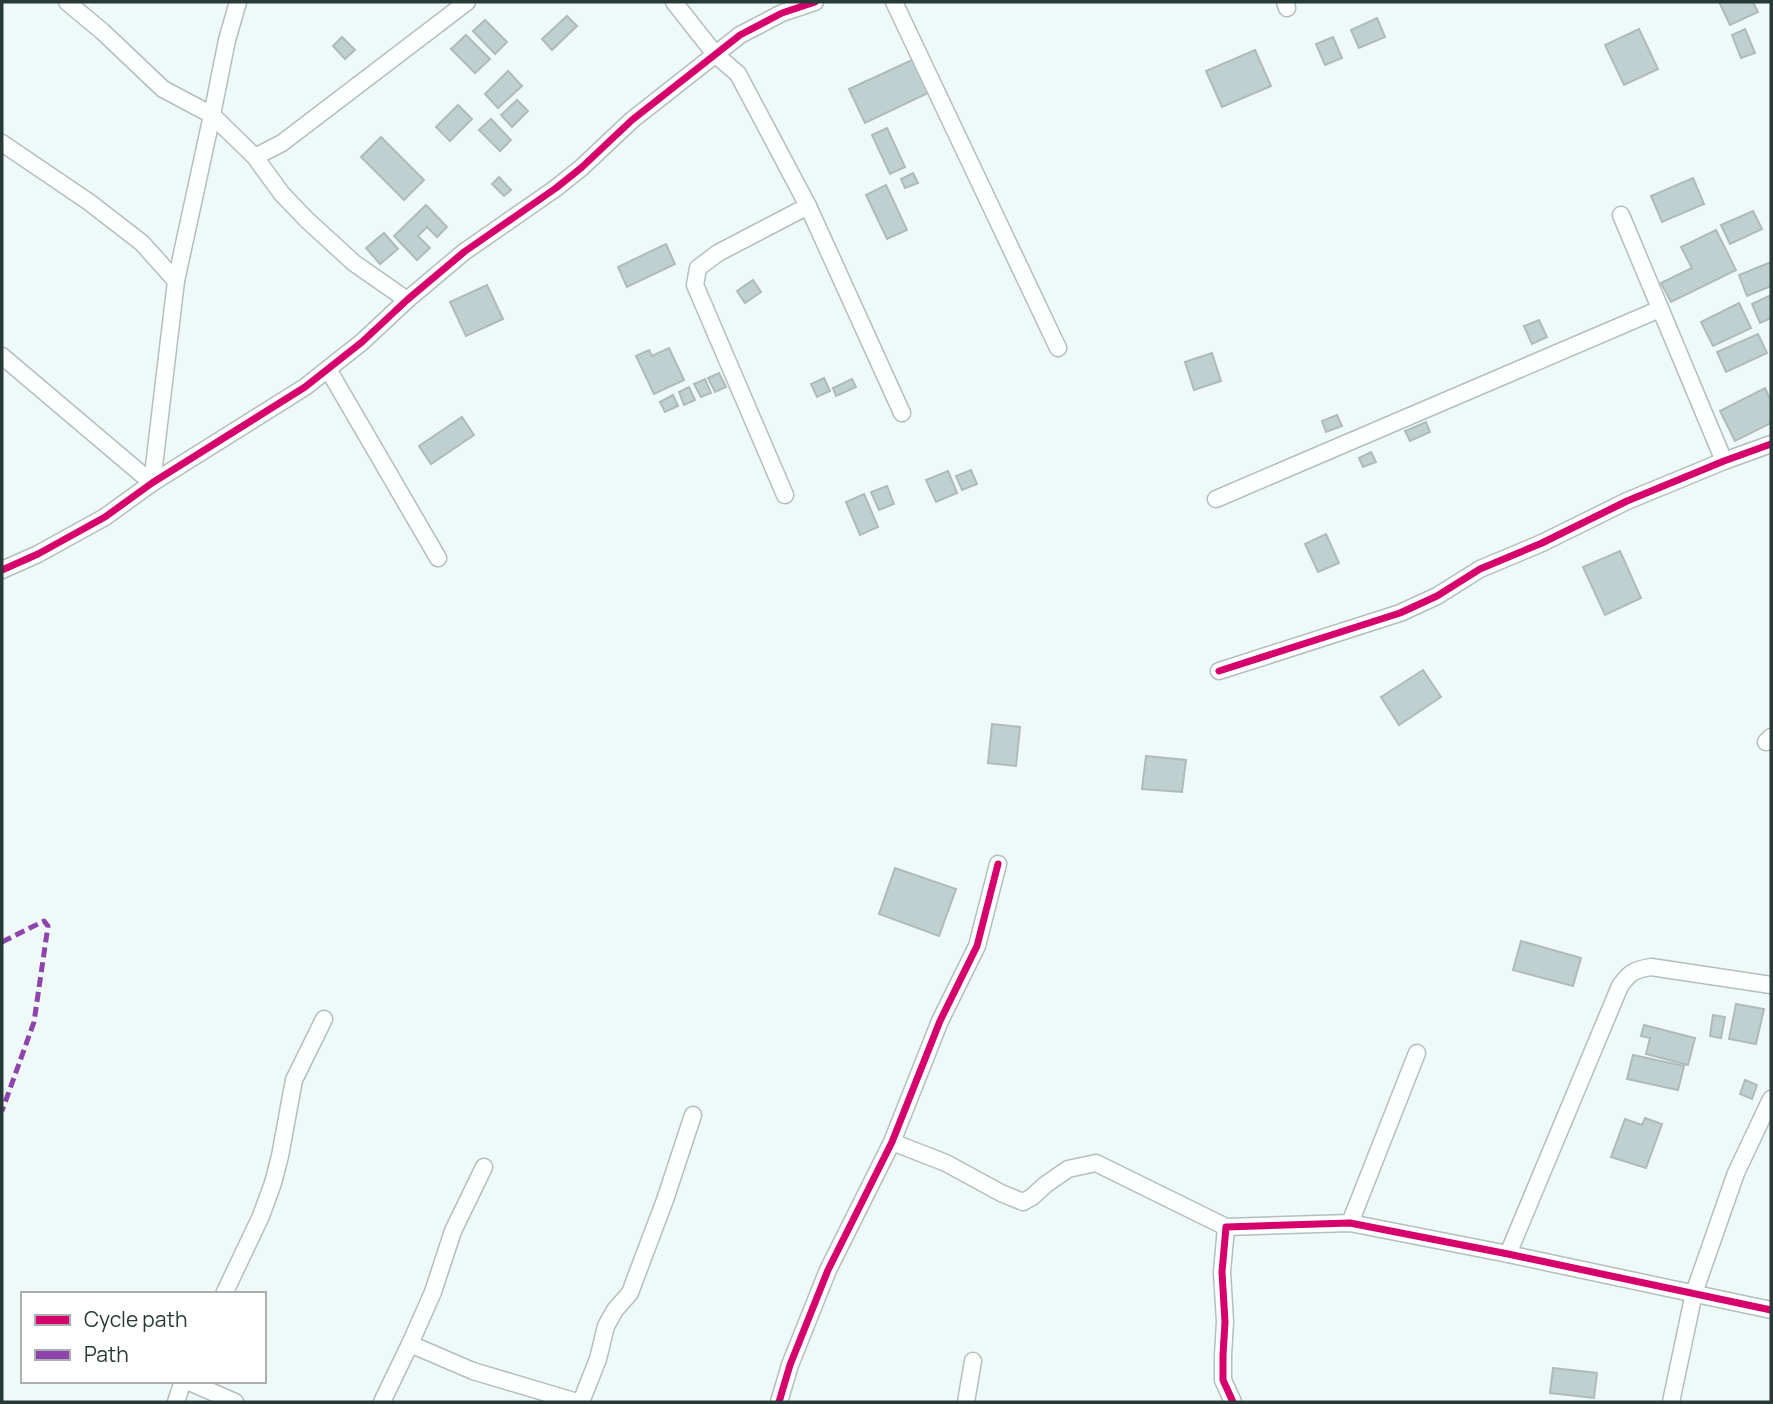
<svg xmlns="http://www.w3.org/2000/svg" width="1773" height="1404" font-family="Manrope,sans-serif">
	<style>
		.building { fill: #bed1d0; stroke: #afbbba; stroke-width: 2 }
		.lines { fill: none; stroke-linecap: round; stroke-linejoin: round }
		.minor-casing { stroke: #b2bfbe; stroke-width: 19 }
		.minor { stroke: #fdfefe; stroke-width: 16 }
		.quiet { stroke: #8e44ad; stroke-width: 5; stroke-dasharray: 10 5; stroke-linecap: butt }
		.cycleway-casing { stroke: #fff; stroke-width: 11 }
		.cycleway { stroke: #d6006c; stroke-width: 7 }
	</style>
	<rect width="100%" height="100%" fill="#eff9f8"/>
	<g class="building">
		<polygon points="1719,2 1753,2 1758,12 1730,25"/>
		<polygon points="567,16 577,26 552,50 542,39"/>
		<polygon points="1377,18 1385,37 1359,48 1351,30"/>
		<polygon points="485,20 507,42 495,54 473,31"/>
		<polygon points="1639,29 1658,69 1624,85 1605,45"/>
		<polygon points="1745,29 1755,53 1741,58 1732,35"/>
		<polygon points="466,35 490,59 475,73 451,49"/>
		<polygon points="342,37 355,50 345,59 333,46"/>
		<polygon points="1333,37 1342,58 1325,65 1316,44"/>
		<polygon points="1255,50 1271,86 1222,107 1206,71"/>
		<polygon points="914,59 930,92 865,123 849,89"/>
		<polygon points="508,71 522,86 498,108 485,94"/>
		<polygon points="517,100 528,111 512,127 501,115"/>
		<polygon points="458,105 472,119 450,141 436,127"/>
		<polygon points="491,119 511,140 500,151 479,130"/>
		<polygon points="887,128 905,167 890,174 872,135"/>
		<polygon points="381,137 424,180 404,200 361,157"/>
		<polygon points="913,173 918,183 905,188 901,179"/>
		<polygon points="499,177 511,190 504,196 492,184"/>
		<polygon points="1693,178 1704,204 1662,222 1651,196"/>
		<polygon points="886,185 907,230 887,239 866,195"/>
		<polygon points="426,205 447,227 437,237 427,227 418,236 430,248 417,260 394,236"/>
		<polygon points="1753,211 1762,229 1730,244 1721,225"/>
		<polygon points="1716,230 1736,270 1671,302 1661,283 1692,268 1681,247"/>
		<polygon points="384,233 398,249 380,264 366,248"/>
		<polygon points="666,244 675,264 627,287 618,267"/>
		<polygon points="1771,262 1771,286 1747,296 1739,275"/>
		<polygon points="753,280 761,292 745,303 737,291"/>
		<polygon points="487,285 503,319 466,336 450,302"/>
		<polygon points="1771,295 1771,318 1760,323 1752,304"/>
		<polygon points="1739,303 1751,328 1713,346 1701,322"/>
		<polygon points="1539,320 1547,337 1532,344 1524,326"/>
		<polygon points="1758,334 1767,353 1726,372 1717,352"/>
		<polygon points="669,348 684,380 654,394 636,356 649,350 652,356"/>
		<polygon points="1212,353 1221,381 1194,390 1185,362"/>
		<polygon points="719,373 726,387 715,392 708,378"/>
		<polygon points="824,378 830,391 817,397 811,384"/>
		<polygon points="705,379 711,393 701,397 694,384"/>
		<polygon points="852,379 856,387 836,396 833,388"/>
		<polygon points="689,387 695,400 684,405 679,392"/>
		<polygon points="1765,388 1771,401 1771,423 1735,441 1720,411"/>
		<polygon points="673,395 678,406 665,412 660,402"/>
		<polygon points="1337,415 1342,426 1326,432 1322,421"/>
		<polygon points="462,417 474,435 431,464 419,446"/>
		<polygon points="1426,422 1430,432 1410,441 1405,431"/>
		<polygon points="1371,452 1376,462 1363,467 1359,458"/>
		<polygon points="971,470 977,484 962,490 956,476"/>
		<polygon points="948,471 957,493 936,502 926,480"/>
		<polygon points="887,486 894,504 879,510 871,492"/>
		<polygon points="864,494 878,527 860,535 846,502"/>
		<polygon points="1326,534 1339,563 1318,572 1305,544"/>
		<polygon points="1620,551 1641,598 1605,615 1583,567"/>
		<polygon points="1423,670 1441,697 1399,725 1381,697"/>
		<polygon points="992,724 1020,727 1016,766 988,763"/>
		<polygon points="1146,756 1186,760 1182,792 1142,789"/>
		<polygon points="895,868 956,889 939,936 879,914"/>
		<polygon points="1521,941 1581,958 1573,986 1513,970"/>
		<polygon points="1736,1004 1764,1009 1756,1044 1729,1039"/>
		<polygon points="1713,1015 1725,1017 1721,1038 1710,1036"/>
		<polygon points="1644,1025 1695,1038 1688,1065 1646,1054 1650,1038 1641,1036"/>
		<polygon points="1633,1055 1684,1066 1678,1090 1627,1079"/>
		<polygon points="1745,1080 1757,1085 1752,1099 1740,1094"/>
		<polygon points="1645,1118 1662,1124 1646,1168 1611,1157 1625,1119 1642,1125"/>
		<polygon points="1553,1368 1597,1373 1594,1398 1550,1393"/>
	</g>
	<g class="lines">
		<g class="minor-casing">
			<g id="minor">
				<polyline points="67,2 103,32 163,89 212,115 176,281"/>
				<polyline points="238,2 227,40 212,115 255,157 282,194 307,220 354,263 407,300"/>
				<polyline points="674,2 715,54 738,74 808,206 902,413"/>
				<polyline points="894,2 1058,348"/>
				<polyline points="1285,2 1287,8"/>
				<polyline points="2,143 89,202 142,243 176,281 152,483 2,356"/>
				<polyline points="255,157 282,143 467,2"/>
				<polyline points="1621,215 1724,461"/>
				<polyline points="328,369 438,558"/>
				<polyline points="785,495 695,285 698,268 718,253 808,206"/>
				<polyline points="1216,499 1660,309"/>
				<polyline points="2,570 38,554 105,517 152,483 305,387 362,342 407,300 464,252 556,188 581,168 632,120 740,35 782,13 815,2"/>
				<polyline points="1219,671 1400,613 1437,596 1480,569 1542,543 1627,501 1724,461 1771,444"/>
				<polyline points="1766,742 1771,737"/>
				<polyline points="892,1142 946,1163 1001,1193 1023,1202 1032,1197 1045,1185 1068,1169 1096,1163 1226,1227"/>
				<polyline points="1350,1223 1417,1053"/>
				<path d="M1508,1254L1620,986C1630,972 1634,970 1651,967L1771,985"/>
				<polyline points="224,1294 261,1216 273,1183 280,1156 294,1080 324,1019"/>
				<polyline points="410,1344 473,1371 577,1402"/>
				<polyline points="187,1381 235,1402"/>
				<polyline points="176,1402 183,1381"/>
				<polyline points="382,1402 410,1344 433,1292 453,1231 484,1167"/>
				<polyline points="581,1402 598,1359 606,1326 615,1310 630,1293 634,1282 665,1200 693,1115"/>
				<polyline points="779,1402 790,1365 828,1270 892,1142 940,1021 977,946 998,864"/>
				<polyline points="966,1402 973,1361"/>
				<polyline points="1233,1402 1223,1380 1223,1355 1225,1322 1222,1272 1226,1227 1350,1223 1508,1254 1771,1310"/>
				<polyline points="1671,1402 1694,1293 1736,1173 1771,1099"/>
			</g>
		</g>
		<use href="#minor" class="minor"/>
		<polyline class="quiet" points="2,942 44,921 48,926 34,1022 2,1111"/>
		<g class="cycleway-casing">
			<g id="cycleway">
				<polyline points="2,570 38,554 105,517 152,483 305,387 362,342 407,300 464,252 556,188 581,168 632,120 740,35 782,13 815,2"/>
				<polyline points="1219,671 1400,613 1437,596 1480,569 1542,543 1627,501 1724,461 1771,444"/>
				<polyline points="779,1402 790,1365 828,1270 892,1142 940,1021 977,946 998,864"/>
				<polyline points="1233,1402 1223,1380 1223,1355 1225,1322 1222,1272 1226,1227 1350,1223 1508,1254 1771,1310"/>
			</g>
		</g>
		<use href="#cycleway" class="cycleway"/>
	</g>
	<rect width="1773" height="1404" fill="none" stroke="#273a38" stroke-width="7"/>
	<rect x="21" y="1292" width="245" height="91" fill="#ffffff" stroke="#a9b0af" stroke-width="2"/>
	<rect x="35" y="1315" width="35" height="10" fill="#d6006c" stroke="#a9b0af" stroke-width="2"/>
	<text x="84" y="1327" font-size="21" fill="#273a38">Cycle path</text>
	<rect x="35" y="1350" width="35" height="10" fill="#8e44ad" stroke="#a9b0af" stroke-width="2"/>
	<text x="84" y="1362" font-size="21" fill="#273a38">Path</text>
</svg>
